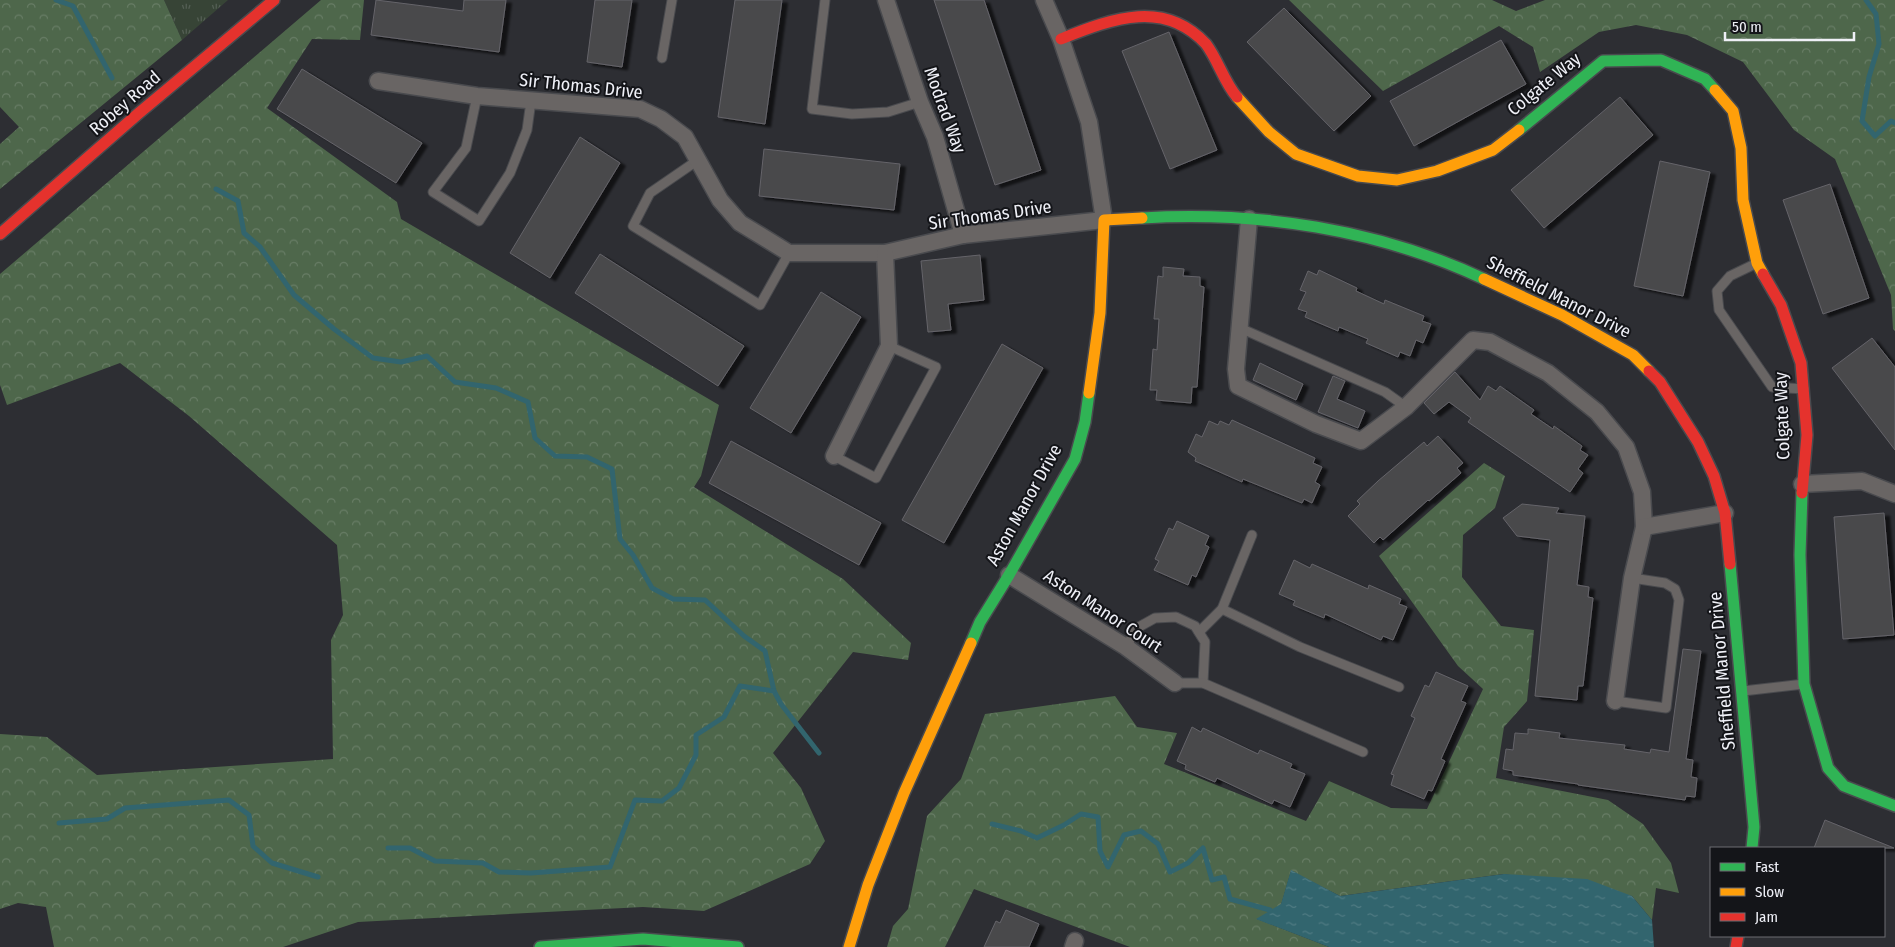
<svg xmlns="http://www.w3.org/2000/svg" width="1895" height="947" font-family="'Fira Sans Condensed',sans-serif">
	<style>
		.grass { fill: url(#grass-tufts) }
		.forest { fill: url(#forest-crowns) }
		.water { fill: url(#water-ripples) }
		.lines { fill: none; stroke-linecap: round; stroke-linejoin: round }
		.stream { stroke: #32656e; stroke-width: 5 }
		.building { fill: #48484c; stroke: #656469; filter: url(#shadow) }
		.lane-casing { stroke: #494a4e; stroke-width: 11 }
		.street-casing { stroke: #494a4e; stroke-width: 19 }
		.fast-casing { stroke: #494a4e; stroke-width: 14 }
		.slow-casing { stroke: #494a4e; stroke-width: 14 }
		.jam-casing { stroke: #494a4e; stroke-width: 14 }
		.lane { stroke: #696564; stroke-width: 9 }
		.street { stroke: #696564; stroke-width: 16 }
		.fast { stroke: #30b455; stroke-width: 11 }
		.slow { stroke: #ff9f0a; stroke-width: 11 }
		.jam { stroke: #e5322d; stroke-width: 11 }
		.labels { text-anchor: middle; stroke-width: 4; stroke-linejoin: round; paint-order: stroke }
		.street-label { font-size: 18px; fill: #eff0f7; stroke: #141519 }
	</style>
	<defs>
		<pattern id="grass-tufts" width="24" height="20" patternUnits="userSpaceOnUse" patternTransform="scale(1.25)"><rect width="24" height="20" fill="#374436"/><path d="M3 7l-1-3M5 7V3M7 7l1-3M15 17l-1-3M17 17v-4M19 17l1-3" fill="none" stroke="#545f54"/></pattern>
		<pattern id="forest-crowns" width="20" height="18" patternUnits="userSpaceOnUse" patternTransform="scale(1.25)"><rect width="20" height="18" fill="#4e674b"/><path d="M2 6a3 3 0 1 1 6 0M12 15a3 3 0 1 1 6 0" fill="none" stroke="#687d66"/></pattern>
		<pattern id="water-ripples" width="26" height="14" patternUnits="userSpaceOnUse" patternTransform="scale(1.25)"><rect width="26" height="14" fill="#32656e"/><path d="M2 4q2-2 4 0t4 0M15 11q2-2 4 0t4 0" fill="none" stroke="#507b83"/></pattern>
		<filter id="shadow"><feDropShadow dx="5.5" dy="3" stdDeviation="1" flood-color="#0009"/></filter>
	</defs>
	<rect width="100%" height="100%" fill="#2d2e33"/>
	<polygon class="grass" points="164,0 228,0 182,40"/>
	<g class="forest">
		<polygon points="0,0 164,0 182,40 0,189 0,144 19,127 0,107"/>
		<polygon points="321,0 364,0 360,40 312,39 267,108 397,202 401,219 719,405 701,476 694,487 843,579 911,643 908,660 853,652 773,753 801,788 825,841 810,864 704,911 643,907 358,922 283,947 54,947 46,907 18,903 0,909 0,734 47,737 97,775 333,759 331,640 343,615 337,545 189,416 120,363 7,405 0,385 0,274"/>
		<polygon points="1289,0 1492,0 1516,11 1545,0 1895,0 1895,331 1893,329 1891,295 1835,159 1794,130 1743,62 1687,35 1636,25 1599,32 1540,72 1533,47 1499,26 1383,91"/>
		<polygon points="1484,463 1505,476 1495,508 1463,535 1462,577 1501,626 1534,630 1527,701 1504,727 1496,778 1608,800 1643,824 1671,863 1679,893 1656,888 1652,920 1632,896 1504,874 1340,896 1291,871 1281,905 1257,919 1329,947 1130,947 974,889 945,947 887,947 893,926 908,909 927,816 961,779 985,714 1115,696 1137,727 1177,733 1164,764 1306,821 1329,781 1391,808 1427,809 1483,689 1458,666 1379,556"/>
	</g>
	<polygon class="water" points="1291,870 1340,896 1504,874 1587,879 1632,896 1652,920 1654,947 1329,947 1256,919 1281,904"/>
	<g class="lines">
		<g class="stream">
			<polyline points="56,0 73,6 112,78"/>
			<polyline points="1866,0 1876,14 1879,44 1869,77 1862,121 1875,136 1891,121 1895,123"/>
			<polyline points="216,189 238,201 244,233 260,247 294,295 334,329 373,358 401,362 427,356 455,382 496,388 528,402 535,438 555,456 587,457 612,469 620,539 633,555 652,588 673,599 705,600 744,636 765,651 774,691 781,704 819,753"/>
			<polyline points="59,823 107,819 125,808 229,800 249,815 253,846 272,863 318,877"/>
			<polyline points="992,824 1021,831 1037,838 1064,825 1081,814 1098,817 1100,851 1108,867 1124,835 1141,831 1158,844 1170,872 1188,863 1203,848 1212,880 1224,877 1230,899 1270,910"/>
			<polyline points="388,848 410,848 435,861 483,863 499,872 531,873 610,867 635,800 662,801 679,788 696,755 696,735 724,717 740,686 774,691"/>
		</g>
	</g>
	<g class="building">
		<polygon points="376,0 463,11 464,0 506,0 499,52 371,35"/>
		<polygon points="595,0 632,0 622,67 587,62"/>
		<polygon points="735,0 782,0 765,124 718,117"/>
		<polygon points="934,0 984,0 1041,170 995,185"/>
		<polygon points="1284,8 1371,96 1334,131 1247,42"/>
		<polygon points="1169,32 1217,150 1170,169 1122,51"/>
		<polygon points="1501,40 1526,84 1414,146 1390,101"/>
		<polygon points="302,69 422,143 396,183 277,109"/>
		<polygon points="1620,97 1653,135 1544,228 1511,190"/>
		<polygon points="580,137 620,163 550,278 510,253"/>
		<polygon points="764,149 900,164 894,210 759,196"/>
		<polygon points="1660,161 1710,172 1683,296 1634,286"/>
		<polygon points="1830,184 1869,298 1823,314 1783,200"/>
		<polygon points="600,254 744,346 718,386 575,293"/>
		<polygon points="980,255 984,300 948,304 951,330 928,332 921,261"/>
		<polygon points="1163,267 1184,269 1183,276 1200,277 1200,286 1204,287 1197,387 1192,387 1191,403 1156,400 1157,390 1150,390 1153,349 1157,350 1159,319 1154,319 1158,276 1163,277"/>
		<polygon points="1319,270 1357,288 1356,291 1384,304 1385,300 1424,316 1422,321 1431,324 1423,343 1416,340 1410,356 1400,352 1398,357 1366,343 1368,339 1339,327 1338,331 1305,317 1307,312 1298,309 1306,292 1300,290 1308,271 1317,275"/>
		<polygon points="821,292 861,317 791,433 750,408"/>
		<polygon points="1872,338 1895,367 1895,450 1832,368"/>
		<polygon points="1002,344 1043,368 944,543 902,520"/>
		<polygon points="1260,363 1303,384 1296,400 1253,380"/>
		<polygon points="1455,372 1480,400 1488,386 1496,391 1500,386 1534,410 1531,414 1553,429 1554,426 1582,446 1580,450 1588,455 1578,469 1583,473 1570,492 1468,422 1471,418 1449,402 1434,414 1424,403"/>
		<polygon points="1333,376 1345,381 1337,399 1365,411 1358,428 1318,412"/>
		<polygon points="1232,420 1315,458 1313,463 1322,467 1315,482 1320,485 1312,503 1304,499 1302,503 1243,479 1242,482 1195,461 1196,458 1188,452 1196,434 1202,437 1209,421 1218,425 1220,421 1229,425"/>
		<polygon points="1438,436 1463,463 1457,468 1461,473 1429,501 1428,500 1383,540 1380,537 1374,543 1348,516 1360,504 1357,501 1378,481 1424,442 1427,446"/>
		<polygon points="731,441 881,523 859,565 709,483"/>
		<polygon points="1522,504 1559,508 1556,513 1585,516 1577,585 1589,587 1588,597 1593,598 1583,686 1578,686 1577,700 1535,696 1550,540 1517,536 1503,518"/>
		<polygon points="1884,513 1894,635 1843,639 1834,517"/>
		<polygon points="1177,521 1209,536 1205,545 1209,547 1196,577 1192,575 1188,585 1154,570 1159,561 1155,559 1169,528 1173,530"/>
		<polygon points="1294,560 1310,568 1312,564 1368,589 1369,585 1401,599 1399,604 1407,607 1393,640 1383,636 1381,640 1325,614 1324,618 1293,605 1295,601 1279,594"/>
		<polygon points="1683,649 1701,651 1686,759 1693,760 1691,777 1697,778 1695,797 1686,796 1685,800 1578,785 1578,784 1513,775 1513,771 1503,769 1506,749 1513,750 1515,733 1528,734 1528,729 1560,733 1559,738 1625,745 1624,749 1650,753 1651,749 1669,752"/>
		<polygon points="1436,672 1468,686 1461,701 1466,703 1441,759 1445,761 1432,791 1428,790 1424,799 1391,785 1394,775 1391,774 1415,718 1411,716 1425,685 1429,687"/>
		<polygon points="1192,727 1201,732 1203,728 1258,754 1260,750 1292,764 1290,768 1305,774 1290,807 1274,800 1272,804 1217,778 1215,782 1185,769 1186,765 1177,761"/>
		<polygon points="1825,820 1894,848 1814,848"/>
		<polygon points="1006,910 1039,924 1029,947 984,947 996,921 1000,923"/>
	</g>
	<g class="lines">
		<g class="lane-casing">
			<g id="lane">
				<polyline points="825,0 812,109 852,114 888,112 920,102"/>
				<polyline points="662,58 672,0"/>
				<polyline points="477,96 466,148 433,192 479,221 510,173 527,130 531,101"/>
				<polyline points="698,160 650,193 633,226 760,305 789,253"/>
				<polyline points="1757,263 1730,276 1717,291 1719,310 1772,387 1804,389"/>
				<polyline points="1240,328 1385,392 1406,407"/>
				<polyline points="834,456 876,478 936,367 889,346"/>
				<polyline points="1222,609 1300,647 1399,687"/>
				<polyline points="1199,632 1222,609 1252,535"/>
				<polyline points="1126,647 1137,628 1155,618 1176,617 1195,626 1205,642 1203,683"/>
				<polyline points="1175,683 1203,683 1363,752"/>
				<polyline points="1743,691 1804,684"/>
				<polyline points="1615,701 1666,708 1679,600 1675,589 1665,583 1632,578"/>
			</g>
		</g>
		<g class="street-casing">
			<g id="street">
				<polyline points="886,0 920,102 935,137 963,235"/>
				<polyline points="378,81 477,96 640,109 661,119 685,137 720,200 740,223 789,253 885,253 963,235 1104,220 1089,122 1061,39 1044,0"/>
				<polyline points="1249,219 1236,369 1238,386 1316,424 1361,441 1406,407 1473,340 1490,342 1548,373 1597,412 1626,447 1642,492 1644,527 1632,578 1615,701"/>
				<polyline points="834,456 889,346 885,253"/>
				<polyline points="1802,484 1862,481 1895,494"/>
				<polyline points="1644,527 1725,513"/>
				<polyline points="1009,575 1126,647 1175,683"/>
				<polyline points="1073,947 1075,941"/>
			</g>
		</g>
		<g class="fast-casing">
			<g id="fast">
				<polyline points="1519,130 1603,61 1661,60 1705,79 1715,90"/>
				<path d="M1142,218C1258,211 1378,229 1484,279"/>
				<polyline points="1802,493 1800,555 1804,684 1828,768 1844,786 1895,806"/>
				<polyline points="1730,564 1754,827 1752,848"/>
				<polyline points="971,643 980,622 1009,575 1075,459 1085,422 1089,393"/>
				<polyline points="540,947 643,939 738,947"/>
			</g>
		</g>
		<g class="slow-casing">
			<g id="slow">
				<polyline points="1715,90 1733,111 1741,148 1743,200 1757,263 1763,274"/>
				<polyline points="1237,97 1269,132 1296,154 1358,176 1397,180 1437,171 1493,150 1519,130"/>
				<polyline points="1484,279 1562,315 1633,355 1649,371"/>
				<polyline points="1089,393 1100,313 1104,220 1142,218"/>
				<polyline points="849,947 868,885 904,793 971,643"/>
			</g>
		</g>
		<g class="jam-casing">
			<g id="jam">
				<path d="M1061,39C1115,17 1165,0 1206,44C1218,60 1224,82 1237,97"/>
				<polyline points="0,234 139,113 274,0"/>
				<polyline points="1763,274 1781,305 1801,363 1807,435 1802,493"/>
				<polyline points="1649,371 1660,382 1698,442 1714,476 1725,513 1730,564"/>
				<polyline points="1736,947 1738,936"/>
			</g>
		</g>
		<use href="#lane" class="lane"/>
		<use href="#street" class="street"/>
		<use href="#fast" class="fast"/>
		<use href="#slow" class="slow"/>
		<use href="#jam" class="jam"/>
	</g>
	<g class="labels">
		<g class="street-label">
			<text transform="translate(1544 84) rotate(-39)" y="6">Colgate Way</text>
			<text transform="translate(581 86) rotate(6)" y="6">Sir Thomas Drive</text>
			<text transform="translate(125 103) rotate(-41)" y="6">Robey Road</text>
			<text transform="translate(945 110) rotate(70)" y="6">Modrad Way</text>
			<text transform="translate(990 215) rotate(-8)" y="6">Sir Thomas Drive</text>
			<text transform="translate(1559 297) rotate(27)" y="6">Sheffield Manor Drive</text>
			<text transform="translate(1782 416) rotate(-92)" y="6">Colgate Way</text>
			<text transform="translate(1024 505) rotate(-61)" y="6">Aston Manor Drive</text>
			<text transform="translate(1103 611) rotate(33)" y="6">Aston Manor Court</text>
			<text transform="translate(1722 671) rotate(-95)" y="6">Sheffield Manor Drive</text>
		</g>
	</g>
	<rect x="1710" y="847" width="175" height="90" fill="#141519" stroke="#6c6d72"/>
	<rect x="1720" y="863" width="25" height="8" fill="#30b455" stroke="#6c6d72"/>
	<text x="1755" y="872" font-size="15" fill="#eff0f7">Fast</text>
	<rect x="1720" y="888" width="25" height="8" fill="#ff9f0a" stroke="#6c6d72"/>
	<text x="1755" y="897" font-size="15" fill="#eff0f7">Slow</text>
	<rect x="1720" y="913" width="25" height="8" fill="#e5322d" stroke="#6c6d72"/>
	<text x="1755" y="922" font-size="15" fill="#eff0f7">Jam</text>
	<path d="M1725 32v8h129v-8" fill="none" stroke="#eff0f7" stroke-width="2.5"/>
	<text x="1732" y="32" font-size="15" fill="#eff0f7" stroke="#141519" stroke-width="4" paint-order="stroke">50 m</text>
</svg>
